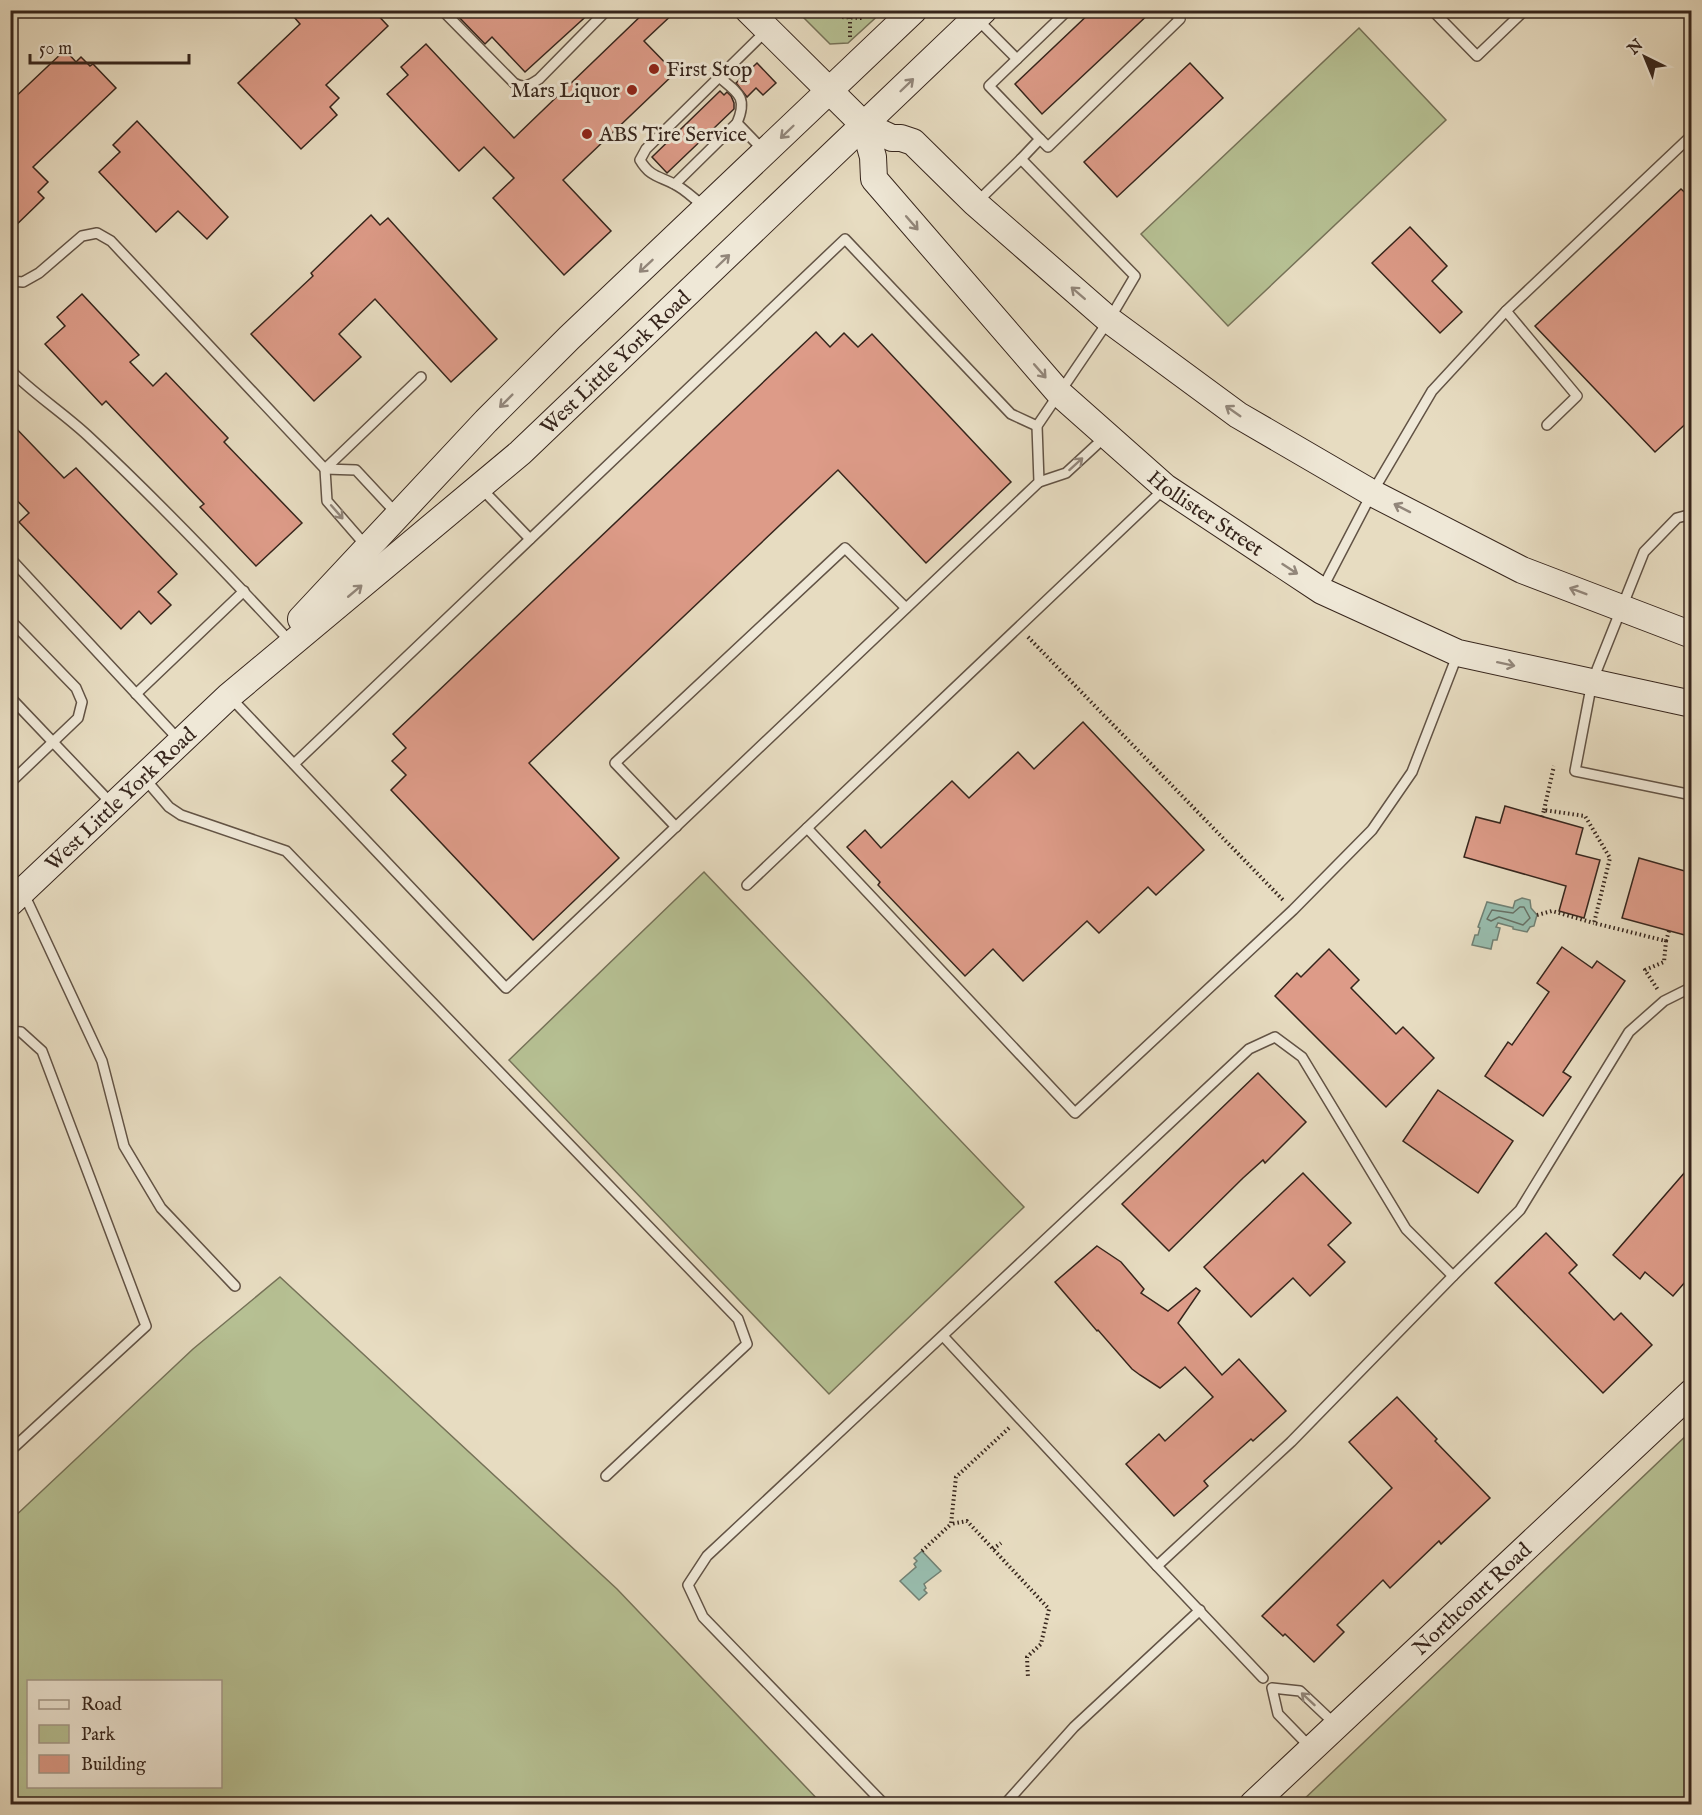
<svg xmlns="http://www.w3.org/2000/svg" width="1702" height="1815" font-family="'IM FELL English',serif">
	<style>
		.green { fill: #b6c093; stroke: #767258; stroke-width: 1.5; fill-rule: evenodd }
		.water { fill: #98bcad; stroke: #718073; stroke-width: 1.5 }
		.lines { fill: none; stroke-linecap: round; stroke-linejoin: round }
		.shore { stroke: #677064; stroke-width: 1.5 }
		.building { fill: #dd9b88; stroke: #36251c; stroke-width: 1.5 }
		.lane-casing { stroke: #625345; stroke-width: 12 }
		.secondary-casing { stroke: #36251c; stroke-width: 28 }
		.path { stroke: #36251c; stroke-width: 4; stroke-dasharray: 1.5 3; stroke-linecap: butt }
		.lane { stroke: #efe8d7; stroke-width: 9 }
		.secondary { stroke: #efe8d7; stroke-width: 26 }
		.oneway { stroke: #92867a }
		.poi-dot { fill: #8f2418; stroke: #efe8d7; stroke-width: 2 }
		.labels { text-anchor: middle; stroke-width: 6; stroke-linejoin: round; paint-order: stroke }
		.poi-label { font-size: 21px; fill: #36251c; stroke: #efe8d7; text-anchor: start }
		.street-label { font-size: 21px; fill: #36251c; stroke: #efe8d7 }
	</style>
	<rect width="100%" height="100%" fill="#e7dcc1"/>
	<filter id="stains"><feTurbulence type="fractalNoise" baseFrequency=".00333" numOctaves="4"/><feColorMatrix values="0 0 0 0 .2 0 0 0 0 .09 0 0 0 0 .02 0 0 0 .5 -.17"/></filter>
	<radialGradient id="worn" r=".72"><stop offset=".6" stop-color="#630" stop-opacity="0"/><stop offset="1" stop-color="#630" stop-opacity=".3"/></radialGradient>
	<g class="green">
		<polygon points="797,11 883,11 848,43 830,44"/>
		<polygon points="1359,28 1446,120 1228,326 1141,234"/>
		<polygon points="704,872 1024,1207 829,1394 509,1060"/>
		<path d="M280,1277L617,1589L822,1804H11V1520L193,1349ZM28,1682H220V1786H28Z"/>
		<polygon points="1691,1431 1691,1804 1299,1804"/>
	</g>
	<g class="water">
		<polygon points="1522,898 1530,900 1531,908 1537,915 1534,926 1530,927 1527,932 1513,929 1513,927 1498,923 1496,927 1500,928 1497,940 1493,940 1491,949 1472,945 1475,935 1478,935 1480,928 1478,927 1487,902 1513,908 1515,901"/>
		<polygon points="922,1551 941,1571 924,1584 926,1588 924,1590 927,1593 919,1600 900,1581 916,1567 914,1564 917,1561 914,1558"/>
	</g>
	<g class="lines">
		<polygon class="shore" points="1520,907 1524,907 1530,918 1523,925 1499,917 1491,921 1487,919 1492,910 1513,913"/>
	</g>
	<g class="building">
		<polygon points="288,10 373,10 388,26 326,85 339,98 330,107 337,115 301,149 238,83 300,24"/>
		<polygon points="452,10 593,10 525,72 492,37 485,44"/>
		<polygon points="647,10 677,10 644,41 675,73 563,180 611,231 564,275 493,198 514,178 484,147 459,171 387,94 408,75 401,67 426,44 514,138"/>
		<polygon points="1093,10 1153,10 1042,114 1015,84"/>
		<polygon points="65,50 76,62 81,57 90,66 93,64 116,88 33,167 48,182 38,192 44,198 10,231 10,102"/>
		<polygon points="757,63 776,83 763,95 756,88 747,97 736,83"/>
		<polygon points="1190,63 1223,98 1117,197 1084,162"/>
		<polygon points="720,91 724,95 727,92 731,96 734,103 734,109 667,173 652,157"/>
		<polygon points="137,121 228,217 207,239 178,211 156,232 99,172 120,152 113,145"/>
		<polygon points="1681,189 1692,199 1692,418 1655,452 1535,326"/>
		<polygon points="371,215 380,225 388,218 497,339 451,382 375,299 339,334 361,357 314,401 251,334 313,276 311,273"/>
		<polygon points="1410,227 1447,266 1432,281 1462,312 1440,333 1372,263"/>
		<polygon points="82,294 139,355 130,362 153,386 166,373 228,438 224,442 302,523 256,566 200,507 204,504 106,401 102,405 45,344 65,326 57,317"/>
		<polygon points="816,332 830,347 844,333 858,347 872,334 1011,482 926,563 838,470 529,763 619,858 533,940 391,790 406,775 392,761 406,748 393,734"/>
		<polygon points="10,422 64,478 76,468 177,574 158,592 171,605 151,624 139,611 121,629 19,522 29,513 10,493"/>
		<polygon points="1083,722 1204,850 1156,895 1148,887 1099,933 1087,921 1023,981 993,949 965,976 878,885 880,882 847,847 865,830 881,848 952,781 969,798 1018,752 1034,769"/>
		<polygon points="1505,806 1583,828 1576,854 1600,860 1584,918 1559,911 1566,886 1464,857 1476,817 1500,823"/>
		<polygon points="1639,858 1692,873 1692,937 1622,918"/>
		<polygon points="1562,947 1592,968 1597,961 1625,981 1563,1072 1571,1077 1543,1116 1485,1076 1508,1042 1512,1045 1549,992 1537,983"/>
		<polygon points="1329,949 1359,980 1351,988 1396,1034 1403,1027 1434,1058 1386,1107 1275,996 1297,973 1301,977"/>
		<polygon points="1258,1073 1306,1122 1265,1163 1263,1160 1243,1178 1169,1251 1122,1204"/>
		<polygon points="1438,1090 1513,1141 1478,1193 1403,1141"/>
		<polygon points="1692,1164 1692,1274 1673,1296 1645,1272 1640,1279 1613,1255"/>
		<polygon points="1303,1173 1351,1223 1328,1245 1345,1262 1310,1296 1293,1278 1251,1317 1204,1267"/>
		<polygon points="1546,1233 1577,1265 1569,1273 1614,1320 1621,1313 1652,1345 1603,1393 1495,1283"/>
		<polygon points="1097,1246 1121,1262 1144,1289 1141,1293 1168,1311 1196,1288 1200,1291 1178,1323 1222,1375 1239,1359 1286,1411 1253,1441 1251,1439 1204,1481 1208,1486 1174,1516 1126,1464 1159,1434 1165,1441 1213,1397 1185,1367 1160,1388 1140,1375 1132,1369 1098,1330 1097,1331 1055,1282"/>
		<polygon points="1397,1397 1437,1439 1435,1441 1490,1498 1441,1544 1439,1541 1390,1588 1383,1580 1337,1625 1344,1632 1314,1662 1285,1634 1283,1636 1262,1616 1392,1488 1349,1442"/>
	</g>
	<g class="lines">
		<g class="lane-casing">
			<g id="lane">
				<path d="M442,10L514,83C524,89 530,85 539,79L607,10"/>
				<polyline points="1432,10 1477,56 1525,10"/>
				<polyline points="978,20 1017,59 1068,10"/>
				<polyline points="1017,59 989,86 1040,139 1021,159"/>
				<path d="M719,77C738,93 748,97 737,123"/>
				<polyline points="1040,139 1048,147 1180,19 1172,10"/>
				<polyline points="675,184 737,123 764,151"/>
				<path d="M705,207C695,200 685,189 674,184C659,176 650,177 640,160L646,149L766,31"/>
				<polyline points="10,281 23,282 39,273 82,236 97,233 111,241 325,469 327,501 367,547"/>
				<polyline points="1506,311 1577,396 1547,425"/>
				<path d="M10,370C34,394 62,412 87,435C156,499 221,567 285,636"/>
				<polyline points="325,469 421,377"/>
				<polyline points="325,469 356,470 397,514"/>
				<polyline points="1039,482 1066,473 1105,437"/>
				<polyline points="480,487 530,539"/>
				<polyline points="1692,514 1677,518 1644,552 1592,682 1575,771 1692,795"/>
				<polyline points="10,558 179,740"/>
				<polyline points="1322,589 1372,493 1432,391 1506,311 1692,135"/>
				<polyline points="10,620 76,688 82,702 78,718 10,783"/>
				<polyline points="136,694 244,591"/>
				<polyline points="10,697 111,803"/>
				<polyline points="231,698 506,988 1039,482 1037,426 1109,320 1135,276 1021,159 976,203"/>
				<polyline points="294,764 845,239 1011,414 1037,426"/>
				<polyline points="145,779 169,807 181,815 286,851 738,1319 747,1344 606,1476"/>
				<polyline points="676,827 615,763 845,548 906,608"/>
				<polyline points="807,828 1075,1113 1293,910 1372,830 1412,772 1457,656"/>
				<polyline points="747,885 1164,489"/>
				<polyline points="24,894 102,1061 124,1146 161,1208 235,1286"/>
				<polyline points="10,1031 21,1032 42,1051 146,1326 10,1451"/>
				<polyline points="943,1336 1157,1566"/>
				<polyline points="1263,1678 1157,1566 1291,1442 1453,1276 1520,1210 1629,1032 1664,1001 1692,987"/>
				<polyline points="1310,1747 1278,1714 1272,1688 1300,1691 1335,1724"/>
				<polyline points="884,1804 703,1617 688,1585 707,1556 1249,1049 1275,1037 1302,1057 1406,1229 1453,1276"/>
				<polyline points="1005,1804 1074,1727 1200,1610"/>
			</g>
		</g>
		<g class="secondary-casing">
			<g id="secondary">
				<polyline points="748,10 864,125 892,138 901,138 913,142 975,203 1109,320 1238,415 1372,493 1522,570 1692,635"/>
				<path id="s1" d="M864,125L873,157L874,179L1060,394L1165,487L1322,591L1458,653L1692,704"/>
				<polyline points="301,619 486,421 569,338 914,10"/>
				<path id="s2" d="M10,903L229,696L520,453L984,10"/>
				<path id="s3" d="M1253,1804L1692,1392"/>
			</g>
		</g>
		<g class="path">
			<polyline points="831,10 840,17 862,18 872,10"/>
			<polyline points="850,37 850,18"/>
			<polyline points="1028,637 1284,901"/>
			<polyline points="1544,810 1554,766"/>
			<polyline points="1542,817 1544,810 1585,816 1610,858 1594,923 1666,941 1664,962 1645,970 1658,990"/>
			<polyline points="1537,915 1552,911 1594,923"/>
			<polyline points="1666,941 1669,931"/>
			<polyline points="1009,1428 956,1477 951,1524 967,1521 1049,1609 1041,1644 1027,1657 1028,1678"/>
			<polyline points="993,1549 1001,1543"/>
			<polyline points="922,1551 951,1524"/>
		</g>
		<use href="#lane" class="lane"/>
		<use href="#secondary" class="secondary"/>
	</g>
	<defs><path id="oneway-shaft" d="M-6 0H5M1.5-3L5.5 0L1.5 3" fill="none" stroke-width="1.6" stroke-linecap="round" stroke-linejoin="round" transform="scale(1.5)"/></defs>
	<g class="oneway">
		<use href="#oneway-shaft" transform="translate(907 85) rotate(-44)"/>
		<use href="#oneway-shaft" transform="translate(787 132) rotate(136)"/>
		<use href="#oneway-shaft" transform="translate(912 223) rotate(49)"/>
		<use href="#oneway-shaft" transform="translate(723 261) rotate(-44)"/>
		<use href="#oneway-shaft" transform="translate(646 266) rotate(137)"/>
		<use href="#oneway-shaft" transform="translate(1078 293) rotate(-139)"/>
		<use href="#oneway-shaft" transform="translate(1040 371) rotate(49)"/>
		<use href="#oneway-shaft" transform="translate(506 401) rotate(135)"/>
		<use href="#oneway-shaft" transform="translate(1233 411) rotate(-145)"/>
		<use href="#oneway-shaft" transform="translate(1076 464) rotate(-42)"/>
		<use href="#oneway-shaft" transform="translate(1402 508) rotate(-153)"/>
		<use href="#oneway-shaft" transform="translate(337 512) rotate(49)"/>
		<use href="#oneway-shaft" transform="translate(1290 569) rotate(33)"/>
		<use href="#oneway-shaft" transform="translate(355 591) rotate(-40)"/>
		<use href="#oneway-shaft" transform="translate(1578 591) rotate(-159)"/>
		<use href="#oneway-shaft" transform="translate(1506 664) rotate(12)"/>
		<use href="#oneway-shaft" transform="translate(1308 1699) rotate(-137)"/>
	</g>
	<g class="poi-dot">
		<circle cx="654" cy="69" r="6"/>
		<circle cx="632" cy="90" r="6"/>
		<circle cx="587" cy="134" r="6"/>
	</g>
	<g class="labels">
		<g class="poi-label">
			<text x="666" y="76">First Stop</text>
			<text x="620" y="97" text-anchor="end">Mars Liquor</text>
			<text x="599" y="141">ABS Tire Service</text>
		</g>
		<g class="street-label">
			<text dy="7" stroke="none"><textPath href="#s2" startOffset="812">West Little York Road</textPath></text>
			<text dy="7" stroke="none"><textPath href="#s1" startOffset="528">Hollister Street</textPath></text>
			<text dy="7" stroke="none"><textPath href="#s2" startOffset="152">West Little York Road</textPath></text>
			<text dy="7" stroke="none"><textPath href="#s3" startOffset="300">Northcourt Road</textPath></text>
		</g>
	</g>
	<rect width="1702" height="1815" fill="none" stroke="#e7dcc1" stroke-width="36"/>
	<rect x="12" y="12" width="1678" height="1791" fill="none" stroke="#36251c" stroke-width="3"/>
	<rect x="18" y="18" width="1666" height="1779" fill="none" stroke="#36251c" stroke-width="1.5"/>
	<rect x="27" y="1680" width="195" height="108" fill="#efe8d7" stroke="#a59a8c" stroke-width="1.5"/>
	<rect x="39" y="1700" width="30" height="9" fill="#efe8d7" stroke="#a59a8c" stroke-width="1.5"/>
	<text x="81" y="1710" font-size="18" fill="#36251c">Road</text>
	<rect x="39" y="1725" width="30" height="18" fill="#b6c093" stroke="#a59a8c" stroke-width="1.5"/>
	<text x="81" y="1740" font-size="18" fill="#36251c">Park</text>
	<rect x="39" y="1755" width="30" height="18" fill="#dd9b88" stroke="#a59a8c" stroke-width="1.5"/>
	<text x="81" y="1770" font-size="18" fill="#36251c">Building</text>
	<g transform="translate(1645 57) rotate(317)" stroke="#efe8d7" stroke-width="4.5" paint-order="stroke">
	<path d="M0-4.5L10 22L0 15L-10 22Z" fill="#36251c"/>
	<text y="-9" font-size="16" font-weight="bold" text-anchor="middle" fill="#36251c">N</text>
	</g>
	<path d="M30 54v9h159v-9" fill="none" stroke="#36251c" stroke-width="3"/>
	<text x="39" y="54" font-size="18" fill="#36251c" stroke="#efe8d7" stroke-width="4.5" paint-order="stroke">50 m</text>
	<rect width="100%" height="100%" filter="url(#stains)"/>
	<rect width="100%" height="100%" fill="url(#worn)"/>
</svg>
